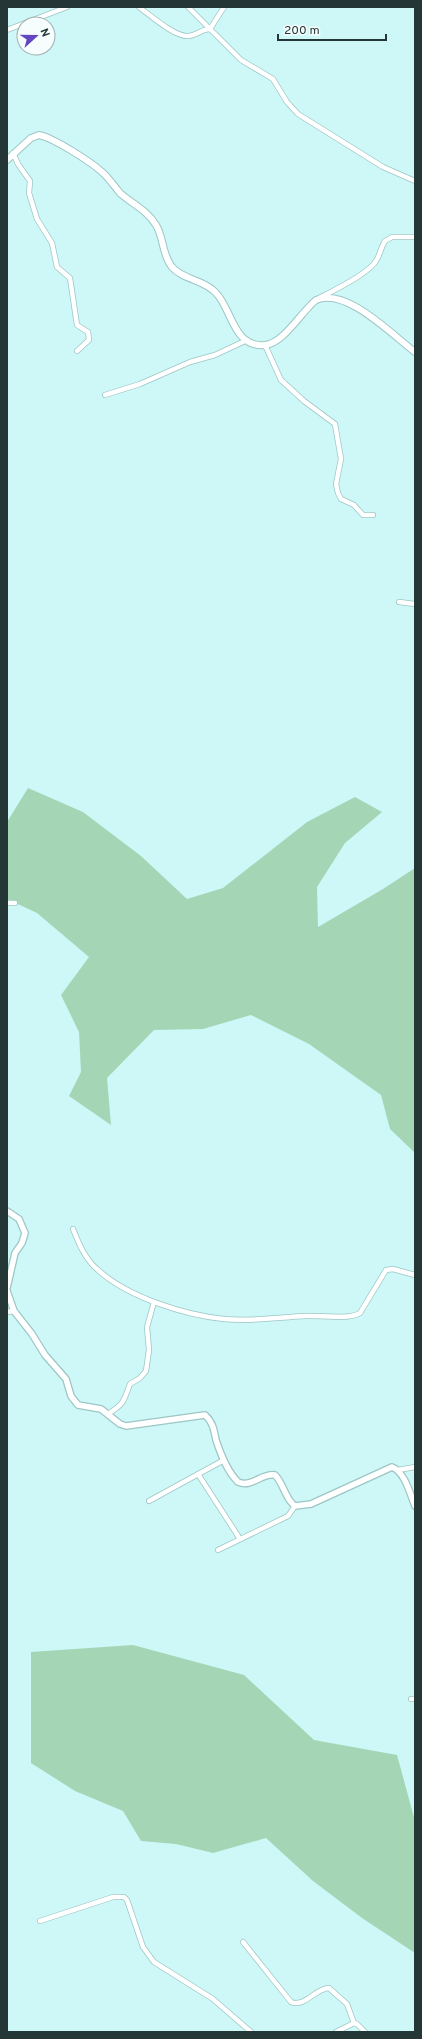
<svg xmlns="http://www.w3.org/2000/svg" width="422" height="2039" font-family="Overpass,sans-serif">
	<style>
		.grass { fill: #a4d6b6 }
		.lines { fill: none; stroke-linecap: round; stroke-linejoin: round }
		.minor-casing { stroke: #9dc6c5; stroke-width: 6 }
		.tertiary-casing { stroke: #9dc6c5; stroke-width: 8 }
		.secondary-casing { stroke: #9dc6c5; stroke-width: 8 }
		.minor { stroke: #fff; stroke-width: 4.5 }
		.tertiary { stroke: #fff; stroke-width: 5.5 }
		.secondary { stroke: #fff; stroke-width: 6 }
	</style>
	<rect width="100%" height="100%" fill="#cdf8f7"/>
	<g class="grass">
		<polygon points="28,788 83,812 141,856 187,899 223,888 307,822 355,797 382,812 345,843 317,887 318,927 383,889 415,868 415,1153 390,1129 381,1095 309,1044 251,1015 203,1029 154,1030 107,1078 111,1125 69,1096 81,1072 79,1032 61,995 89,957 37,913 7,899 7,822"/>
		<polygon points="133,1645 244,1675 314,1740 397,1755 415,1821 415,1953 362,1918 313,1881 266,1838 213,1853 176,1844 141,1841 123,1811 75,1791 31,1763 31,1652"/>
	</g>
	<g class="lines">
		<g class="minor-casing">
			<g id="minor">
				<path d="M139,7C150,15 176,38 189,36C197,35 202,29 210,29L241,60L273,79L287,102L298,114L383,167L415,181"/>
				<polyline points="188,7 210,29 224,7"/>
				<polyline points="7,30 67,7"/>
				<polyline points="13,153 18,164 30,181 29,193 37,219 52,243 57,267 70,278 77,325 88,332 89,340 77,351"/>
				<path d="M321,297C335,290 368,274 376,261C380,255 381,247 385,241L392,237H415"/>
				<polyline points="265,345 281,380 304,401 335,424 341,459 336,484 338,493 341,499 354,505 363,515 373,515"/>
				<polyline points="105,395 140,384 190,362 215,355 247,340"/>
				<polyline points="399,602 415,604"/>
				<polyline points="7,903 15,903"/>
				<path d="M73,1229C79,1244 85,1259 98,1270C128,1297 184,1315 224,1319C251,1322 280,1317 306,1316C321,1315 349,1320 360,1313L386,1270L393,1269L415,1275"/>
				<polyline points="7,1312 14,1311"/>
				<path d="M108,1414C125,1403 123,1402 130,1384L140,1378L146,1371L149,1350L147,1327L154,1302"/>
				<polyline points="398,1470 415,1467"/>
				<polyline points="198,1474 240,1539"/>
				<polyline points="149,1501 224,1460"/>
				<polyline points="218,1550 288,1516 295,1506"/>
				<polyline points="411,1699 415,1699"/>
				<polyline points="40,1921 113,1897 124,1897 127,1900 143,1947 154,1962 213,1999 251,2032"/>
				<path d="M243,1942L291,2002C304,2008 316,1988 329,1988L347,2004L354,2023"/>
				<polyline points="336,2032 354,2023 357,2024 365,2032"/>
			</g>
		</g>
		<g class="tertiary-casing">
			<g id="tertiary">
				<polyline points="7,1211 19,1219 25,1233 22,1243 15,1253 7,1288"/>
				<path d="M7,1291L14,1311L32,1334L45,1355L66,1379L71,1396L78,1405L101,1409L120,1424L126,1426L205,1415C213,1422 214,1430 216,1440C221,1455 227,1471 238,1482C252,1488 261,1473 275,1475C284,1484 285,1499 295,1506L311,1504L392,1467C405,1472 410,1494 415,1506"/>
			</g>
		</g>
		<g class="secondary-casing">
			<path id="secondary" d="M7,160L31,138L39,135C54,138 91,162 102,172C109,178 114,186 120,193C132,204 147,210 156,225C164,238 162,255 172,267C183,280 205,280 216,293C232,309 233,348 265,345C284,343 301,312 316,300C346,287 391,334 415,352"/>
		</g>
		<use href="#minor" class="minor"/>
		<use href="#tertiary" class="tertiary"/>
		<use href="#secondary" class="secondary"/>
	</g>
	<rect width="422" height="2039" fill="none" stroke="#253636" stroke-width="16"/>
	<g transform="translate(36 36) rotate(69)"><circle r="19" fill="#f5fdfd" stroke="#a2adad"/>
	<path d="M0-3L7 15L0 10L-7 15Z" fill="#6447c0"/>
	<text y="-6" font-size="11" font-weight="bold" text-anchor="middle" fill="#253636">N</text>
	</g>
	<path d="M278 34v6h108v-6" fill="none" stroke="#253636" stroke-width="2"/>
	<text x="284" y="34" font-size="12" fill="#253636" stroke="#f5fdfd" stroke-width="3" paint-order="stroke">200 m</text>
</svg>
